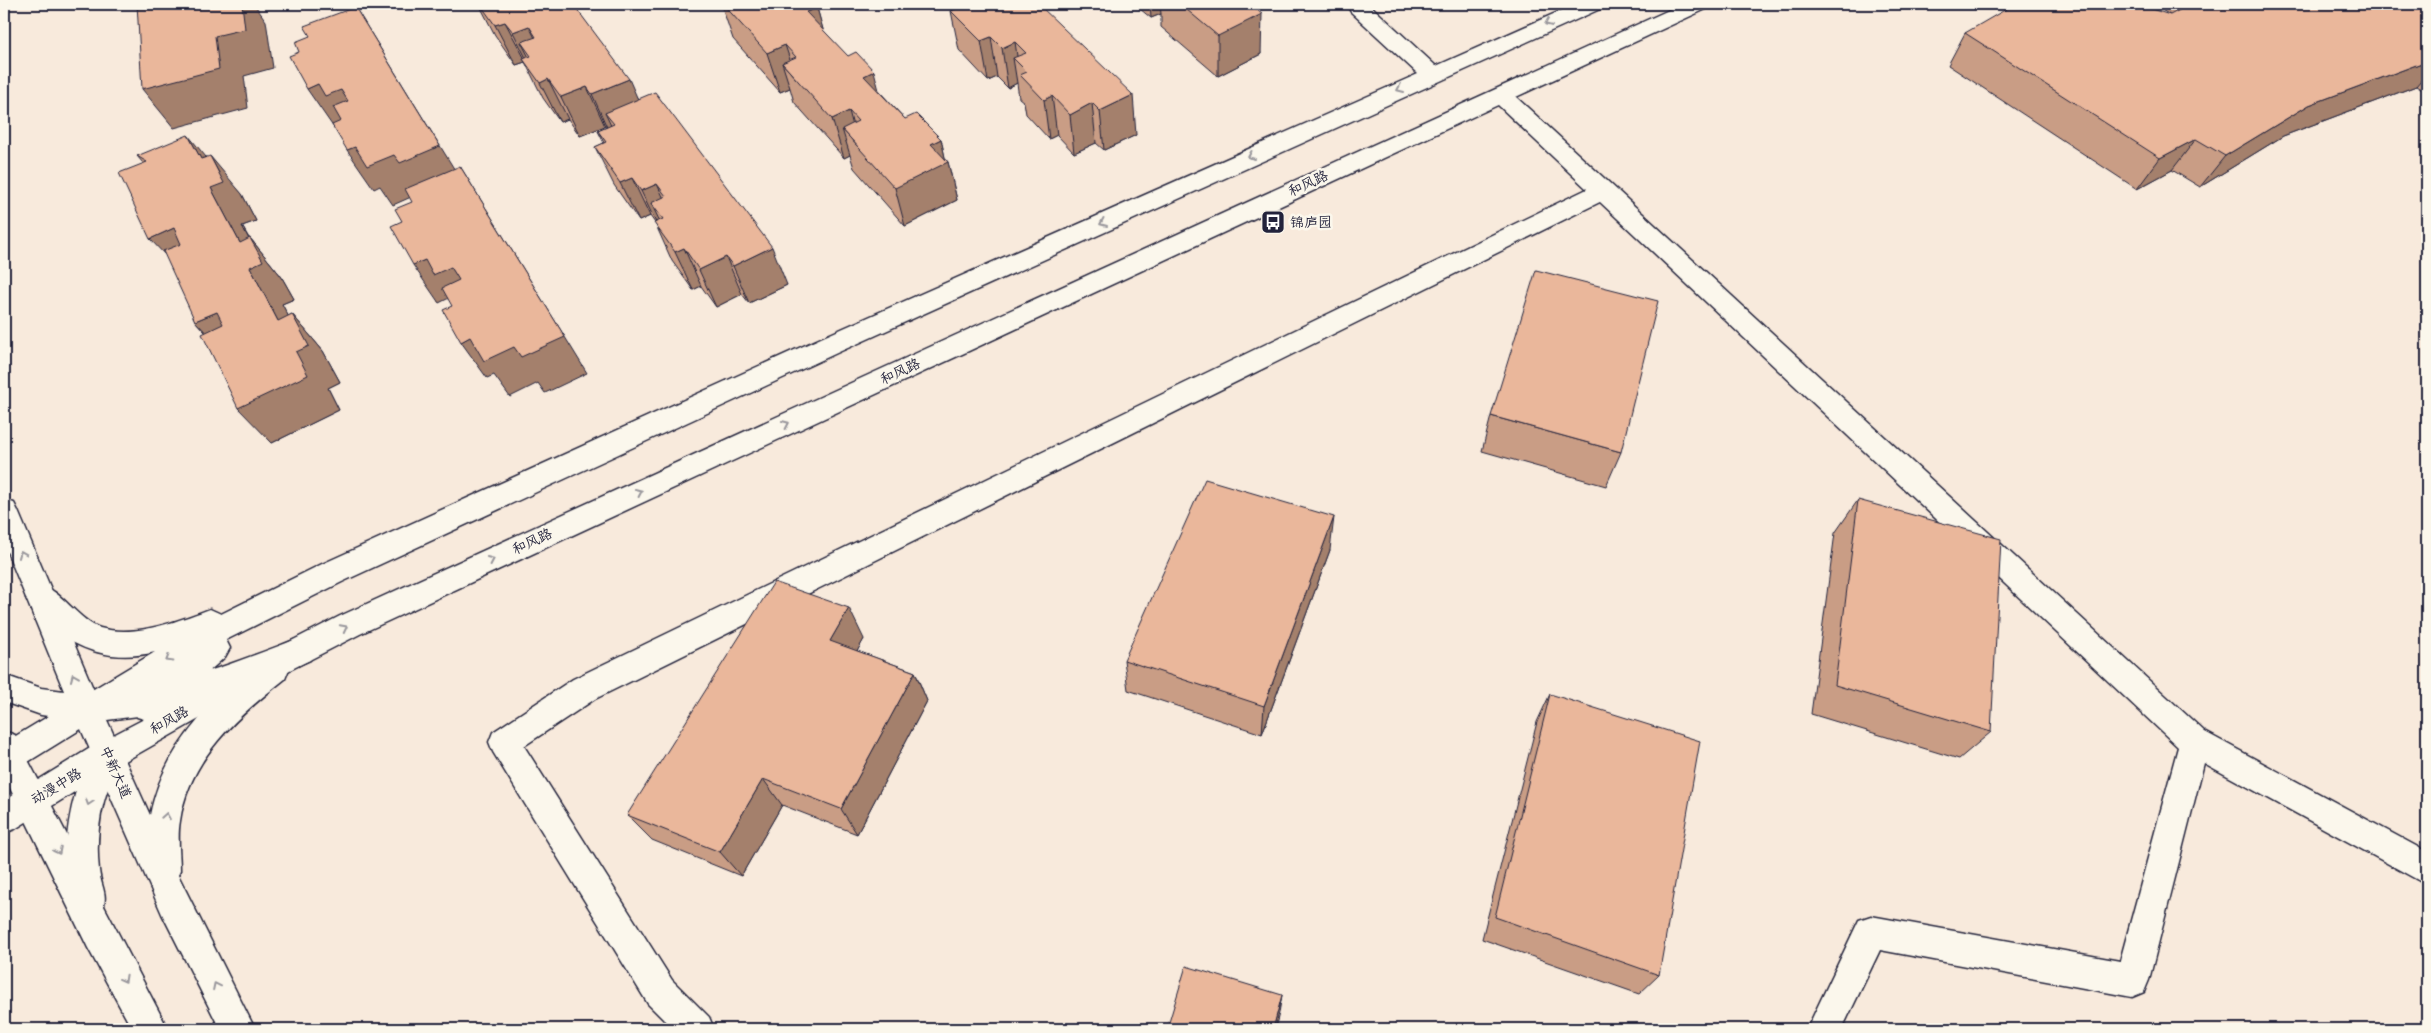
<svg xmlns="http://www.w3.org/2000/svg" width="2431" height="1033" font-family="Pangolin,'LXGW WenKai TC',sans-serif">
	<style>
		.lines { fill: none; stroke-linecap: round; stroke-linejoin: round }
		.minor-casing { stroke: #22223b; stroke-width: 3 }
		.major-casing { stroke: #22223b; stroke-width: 3 }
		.minor { fill: #fbf7ec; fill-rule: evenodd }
		.major { fill: #fbf7ec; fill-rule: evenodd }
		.wall { fill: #c99d85; stroke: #22223b }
		.shaded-wall { fill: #a4806c; stroke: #22223b }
		.building { fill: #eab79b; stroke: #22223b }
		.oneway { stroke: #99979c }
		.labels { text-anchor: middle; stroke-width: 5; stroke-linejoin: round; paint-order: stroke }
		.street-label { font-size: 14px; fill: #22223b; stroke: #fbf7ec }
		.poi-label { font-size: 14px; fill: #22223b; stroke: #fbf7ec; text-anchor: start }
	</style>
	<rect width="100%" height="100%" fill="#f8eadc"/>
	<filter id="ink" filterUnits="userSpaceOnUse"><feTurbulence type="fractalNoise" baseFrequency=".02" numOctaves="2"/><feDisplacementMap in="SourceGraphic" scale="10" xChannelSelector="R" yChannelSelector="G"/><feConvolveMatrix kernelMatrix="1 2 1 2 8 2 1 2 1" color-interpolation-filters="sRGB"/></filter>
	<g filter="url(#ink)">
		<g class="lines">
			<g class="minor-casing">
				<g id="minor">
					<path d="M1349,4H1369L1436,66L1576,4H1603L1600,9L839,352L342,582L226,640L230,648L225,657L176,701L240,668L250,672L255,681L250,690L120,764C101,794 95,835 99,870C101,888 109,894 102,911L90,916L78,911C62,872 64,832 76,791L15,829L4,833V801L100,742L144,719L137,717L133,707L137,697L149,687L15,770L4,774V743L155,652C115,662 78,652 48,624C39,616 31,609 26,598L30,589C33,588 38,586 41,586C58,587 80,622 100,628C136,638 177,621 210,609L221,614L322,564L821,338L1418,74L1351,12L1348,7Z"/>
					<polygon points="1682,4 1709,4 1706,9 1516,97 2205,732 2427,852 2427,885 2204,763 2149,980 2144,992 2132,997 1880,950 1842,1029 1807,1029 1859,920 1871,916 2120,961 2178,747 1600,202 595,699 524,746 672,980 709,1017 714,1029 673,1029 648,1004 493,752 489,742 493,732 573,679 1587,189 1498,105 360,634 288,671 278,675 268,671 263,662 268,653 340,616"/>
				</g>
			</g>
			<g class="major-casing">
				<g id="major">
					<path d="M4,500L14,503L18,511L95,693C167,691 233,663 300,638L310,642L315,651L310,660L289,669L285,679C238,716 189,758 180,821C177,837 180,854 180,871L178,875L255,1029H220L162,914L77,720L41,715L4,702V675L41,688L64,691L4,544ZM224,693C188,727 160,765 150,815L107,720L154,714Z"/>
					<polygon points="4,731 15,735 168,1029 132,1029 88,948 4,776"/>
				</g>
			</g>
			<use href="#minor" class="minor"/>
			<use href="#major" class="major"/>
		</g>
		<g class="wall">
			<polygon points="479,4 573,4 638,99 787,285 749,303 742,294 716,307 701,286 693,290 672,261 655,223 650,216 639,221 614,185 595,147 604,143 598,131 607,127 605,126 580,136 568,119 560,122 543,98 525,62 516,65 495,35"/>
			<polygon points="721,4 813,4 817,8 823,30 880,92 905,119 941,139 945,158 948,162 957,200 905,226 854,168 850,155 844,158 794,102 790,88 780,92 733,39"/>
			<polygon points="952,4 1038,4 1136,135 1104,150 1096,143 1074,153 1057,135 1049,139 1026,114 1024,102 1019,98 1017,83 1008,88 997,77 988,81 959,50 951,11 953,10"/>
			<polygon points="1134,4 1252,4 1261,54 1218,76 1161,27 1161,14 1151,18"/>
			<polygon points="2152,4 2427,4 2427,93 2416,86 2283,136 2200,187 2172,170 2137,189 1948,65 1965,33 2170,15"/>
			<polygon points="137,156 207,157 242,194 256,221 242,226 249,238 250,238 281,276 294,299 282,304 288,316 292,314 323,351 340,382 328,388 339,410 272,443 205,332 195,321 143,163"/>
			<polygon points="1491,416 1621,452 1606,486 1482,451"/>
			<polygon points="1858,500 1991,732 1959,759 1811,714 1835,533"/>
			<polygon points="1330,550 1262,734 1128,690 1124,660"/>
			<polygon points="864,639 857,651 915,672 927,701 857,834 782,805 741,876 652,840 627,815"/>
			<polygon points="1550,694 1659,975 1639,994 1482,939 1537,722"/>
		</g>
		<g class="shaded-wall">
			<polygon points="242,4 254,4 266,21 273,68 244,76 248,108 174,128 142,89 215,36"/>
			<polygon points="915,4 923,4 916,7"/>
			<polygon points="1150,4 1160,4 1161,14 1151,18"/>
			<polygon points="1244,4 1252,4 1251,20 1262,14 1261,54 1218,76 1218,36"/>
			<polygon points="355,7 464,185 420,193 393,205 380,186 374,189 347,150 355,147 394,155"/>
			<polygon points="817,8 828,47 806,12"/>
			<polygon points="505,22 526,61 523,59 525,62 516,65 495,25"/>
			<polygon points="529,26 549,66 521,42 536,71 533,72 513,32"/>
			<polygon points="991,37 997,77 988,81 981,41"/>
			<polygon points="1015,42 1018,63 1013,58 1017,83 1008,88 1002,48"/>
			<polygon points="785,45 797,80 782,63 790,88 780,92 767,53"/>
			<polygon points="2427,61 2427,73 2416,86 2283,136 2200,187 2225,156 2309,105"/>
			<polygon points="874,71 884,110 864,76"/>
			<polygon points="548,79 568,119 560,122 540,83"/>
			<polygon points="629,79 646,118 605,113 614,132 610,134 592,94"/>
			<polygon points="318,84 341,90 368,129 334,128 307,89"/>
			<polygon points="587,87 605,126 580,136 561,97"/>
			<polygon points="1133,95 1136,135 1104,150 1100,111"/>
			<polygon points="1052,96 1057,135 1049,139 1044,100"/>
			<polygon points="1092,103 1096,143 1074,153 1070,115"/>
			<polygon points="849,111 859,148 842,129 850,155 844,158 832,119"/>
			<polygon points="188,135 219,173 210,156 242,194 256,221 242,226 261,262 250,238 281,276 294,299 282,304 305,348 292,314 323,351 340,382 328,388 339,410 272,443 238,408 278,321 250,267 240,243 211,188 201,159"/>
			<polygon points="941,139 946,162 948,162 957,200 905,226 895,188 931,144"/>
			<polygon points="2196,139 2172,170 2137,189 2160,158"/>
			<polygon points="460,166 587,373 545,393 538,383 510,397 494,375 487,378 461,342 470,337 514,347"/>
			<polygon points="632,178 650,216 639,221 620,183"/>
			<polygon points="657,184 675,222 651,203 663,228 659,229 641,191"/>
			<polygon points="174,228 208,266 185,276 150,239"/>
			<polygon points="772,247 787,285 749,303 733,266"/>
			<polygon points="684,248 701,286 693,290 675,252"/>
			<polygon points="726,257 742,294 716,307 699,270"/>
			<polygon points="425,260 451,267 476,304 449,298 439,303 413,265"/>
			<polygon points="217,312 251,348 230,358 195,321"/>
			<polygon points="1334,517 1330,550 1262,734 1264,706"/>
			<polygon points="849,608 864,639 846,671 830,641"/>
			<polygon points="915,672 927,701 857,834 841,809"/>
			<polygon points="763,779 782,805 741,876 720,852"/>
			<polygon points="1282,995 1279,1013 1275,1029 1273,1029"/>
		</g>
		<g class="building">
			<polygon points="137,4 242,4 245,29 215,36 219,69 142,89"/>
			<polygon points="480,4 573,4 629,79 592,94 587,87 561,97 548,79 540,83 523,59 531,56 521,42 536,37 529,26 513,32 505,22 495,25"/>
			<polygon points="723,4 813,4 817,8 806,12 848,56 856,52 874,71 864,76 905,119 916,114 941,139 931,144 948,162 895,188 842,129 858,121 849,111 832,119 782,63 796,57 785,45 767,53"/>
			<polygon points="957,4 1038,4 1133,95 1100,111 1092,103 1070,115 1052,96 1044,100 1020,75 1027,72 1013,58 1026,53 1015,42 1002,48 991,37 981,41 951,11 960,7"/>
			<polygon points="1180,4 1249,4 1262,14 1218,36"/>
			<polygon points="2015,4 2136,4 2170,15 2191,4 2427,4 2427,61 2309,105 2225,156 2196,139 2160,158 1965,33"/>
			<polygon points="355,7 440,146 400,163 394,155 367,166 355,147 347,150 332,125 341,121 333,107 348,101 341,90 325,96 318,84 307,89 289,56 299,52 295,42 310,36 304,26"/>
			<polygon points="655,92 772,247 733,266 726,257 699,270 684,248 675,252 654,223 663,219 651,203 666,196 657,184 641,191 632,178 620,183 595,147 606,142 598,131 614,124 605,113"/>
			<polygon points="188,135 201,159 210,156 224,183 211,188 240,243 250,238 263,261 250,267 278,321 292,314 309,346 296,352 308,375 238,408 202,334 223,324 217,312 195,321 163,251 181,244 174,228 150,239 119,173 147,162 137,156"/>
			<polygon points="460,166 565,337 521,357 514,347 484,361 470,337 461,342 443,310 452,306 442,288 459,280 451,267 433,275 425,260 413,265 391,226 402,221 395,209 412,202 405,189"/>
			<polygon points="1536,270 1658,301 1621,452 1491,416"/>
			<polygon points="1205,479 1334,517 1264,706 1124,660"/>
			<polygon points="1858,500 2001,539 1991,732 1835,685"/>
			<polygon points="774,582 849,608 830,641 915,672 841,809 763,779 720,852 627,815"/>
			<polygon points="1550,694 1700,741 1659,975 1495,917"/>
			<polygon points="1186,966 1282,995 1273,1029 1167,1029"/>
		</g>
		<defs><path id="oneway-chevron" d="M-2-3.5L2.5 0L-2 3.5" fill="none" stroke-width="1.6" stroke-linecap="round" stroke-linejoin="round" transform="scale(1.25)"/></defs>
		<g class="oneway">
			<use href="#oneway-chevron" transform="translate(1548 23) rotate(156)"/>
			<use href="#oneway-chevron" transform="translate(1400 89) rotate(156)"/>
			<use href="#oneway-chevron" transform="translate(1251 156) rotate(156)"/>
			<use href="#oneway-chevron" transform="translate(1103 223) rotate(156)"/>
			<use href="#oneway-chevron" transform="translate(786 424) rotate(-25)"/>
			<use href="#oneway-chevron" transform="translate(639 492) rotate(-25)"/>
			<use href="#oneway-chevron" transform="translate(22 554) rotate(-113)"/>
			<use href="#oneway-chevron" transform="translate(491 560) rotate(-25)"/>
			<use href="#oneway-chevron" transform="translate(344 628) rotate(-27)"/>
			<use href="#oneway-chevron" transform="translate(169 659) rotate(149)"/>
			<use href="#oneway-chevron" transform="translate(74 677) rotate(-113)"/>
			<use href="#oneway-chevron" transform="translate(89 802) rotate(108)"/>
			<use href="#oneway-chevron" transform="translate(166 816) rotate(-80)"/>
			<use href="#oneway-chevron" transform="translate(58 851) rotate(63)"/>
			<use href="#oneway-chevron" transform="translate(124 979) rotate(61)"/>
			<use href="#oneway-chevron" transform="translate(216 986) rotate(-116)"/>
		</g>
	</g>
	<defs>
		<g id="bus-square" transform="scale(1.25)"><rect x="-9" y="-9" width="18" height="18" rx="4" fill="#22223b" stroke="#fbf7ec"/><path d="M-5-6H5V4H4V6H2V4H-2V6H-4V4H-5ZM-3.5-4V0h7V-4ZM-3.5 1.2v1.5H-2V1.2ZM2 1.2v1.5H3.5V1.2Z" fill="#fff"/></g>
	</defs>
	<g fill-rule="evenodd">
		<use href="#bus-square" x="1273" y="222"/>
	</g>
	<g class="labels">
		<g class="street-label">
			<text transform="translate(1308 183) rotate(-25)" y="5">和风路</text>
			<text transform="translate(900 371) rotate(-25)" y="5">和风路</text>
			<text transform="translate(532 541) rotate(-25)" y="5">和风路</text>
			<text transform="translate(169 720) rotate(-30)" y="5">和风路</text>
			<text transform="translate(116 772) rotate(66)" y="5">中新大道</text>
			<text transform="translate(56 786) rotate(-31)" y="5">动漫中路</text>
		</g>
		<g class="poi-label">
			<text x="1290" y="227">锦庐园</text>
		</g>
	</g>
	<rect width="2431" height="1033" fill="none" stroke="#fbf7ec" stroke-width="20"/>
	<rect x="10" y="10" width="2411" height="1013" fill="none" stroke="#22223b" stroke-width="2" filter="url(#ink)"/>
</svg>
